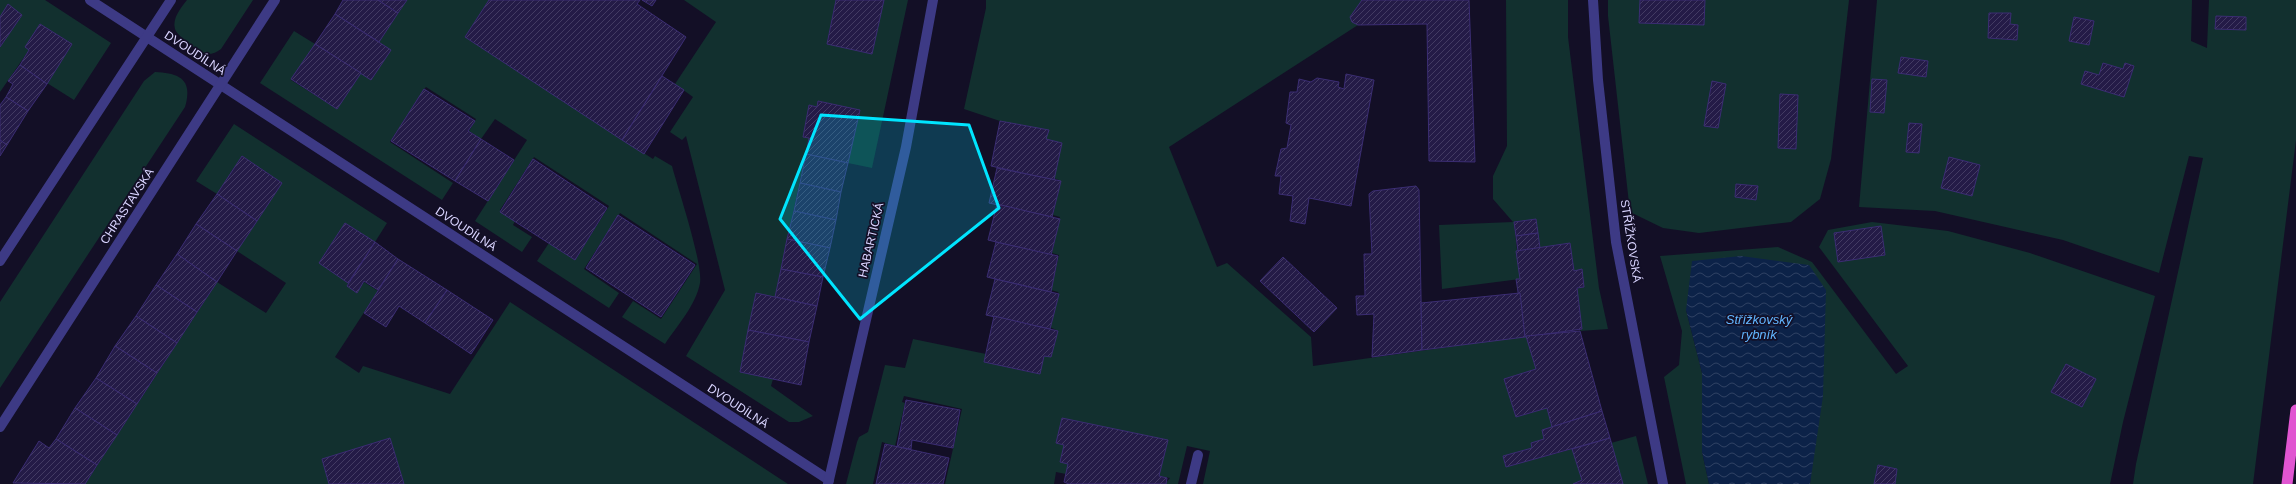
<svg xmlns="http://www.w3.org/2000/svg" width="2296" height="484" font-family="Helvetica,sans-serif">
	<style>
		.green { fill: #12302f }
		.water { fill: url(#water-waves) }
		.building { fill: url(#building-hatch); stroke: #3b2d73 }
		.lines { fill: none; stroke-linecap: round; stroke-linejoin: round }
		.minor { stroke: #3d3a85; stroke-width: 10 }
		.trunk { stroke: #e055d1; stroke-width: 11 }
		.marked { fill: #00e5ff; fill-opacity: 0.2; stroke: #00e5ff; stroke-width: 3; stroke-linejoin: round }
		.labels { text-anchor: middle; stroke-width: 3.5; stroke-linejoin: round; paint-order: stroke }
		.street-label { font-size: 12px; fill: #d9d4ff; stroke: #130f26 }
		.water-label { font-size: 13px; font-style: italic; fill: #62b6ff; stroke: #130f26 }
	</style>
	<defs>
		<pattern id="water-waves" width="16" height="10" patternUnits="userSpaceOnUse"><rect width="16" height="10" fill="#0c2248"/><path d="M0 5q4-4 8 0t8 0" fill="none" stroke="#2f4163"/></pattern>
		<pattern id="building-hatch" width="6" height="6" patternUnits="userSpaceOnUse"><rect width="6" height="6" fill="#241b47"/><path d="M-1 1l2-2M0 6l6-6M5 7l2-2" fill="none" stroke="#433b63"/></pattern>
	</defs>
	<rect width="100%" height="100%" fill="#130f26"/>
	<g class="green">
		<polygon points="0,0 45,0 111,43 74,100 47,83 72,44 40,24 29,50 0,92 0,47 22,15 8,5 0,17"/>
		<path d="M187,0H253L221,49C217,52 213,54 207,54C199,52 177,36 175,29C172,18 181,8 187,0Z"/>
		<path d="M407,0H489L465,37L653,159L655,156L672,166C678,189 703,263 700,283C696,305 677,326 665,344L622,317L633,301L661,319L697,264L620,213L584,269L619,293L609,308L537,261L549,243L575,260L609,206L534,157L500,210L515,221L513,225L532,237L522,252L475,221L527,140L495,119L481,139L469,131L476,119L426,87L424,89L390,142L453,183L442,200L260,83L294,31L315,44L291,80L337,109L361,73L372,79L390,50L379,42Z"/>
		<polygon points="684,0 836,0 827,42 883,0 908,0 872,168 848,163 859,110 818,101 817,107 809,105 803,137 809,138 775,297 756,293 740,372 773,379 771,386 813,416 799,422 789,422 686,356 725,290 686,136 682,140 670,132 693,97 675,84 716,22"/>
		<polygon points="986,0 1362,0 1352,22 1358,25 1169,147 1217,267 1227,263 1311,337 1313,366 1526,336 1536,369 1504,379 1516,417 1547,408 1552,427 1542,430 1544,439 1531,443 1532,448 1503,456 1506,467 1572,449 1582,480 1573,484 1203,484 1210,451 1187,446 1178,484 1165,484 1170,478 1159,476 1167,441 1062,418 1056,443 1064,445 1060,462 1068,464 1066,474 1056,472 1054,484 945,484 962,409 904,396 902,402 905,403 895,446 882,442 873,484 846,484 857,442 859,437 868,432 885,365 905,368 913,339 986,354 985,362 1039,374 1044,356 1051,356 1058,331 1050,327 1059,294 1058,292 1051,290 1059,255 1052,253 1060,217 1053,215 1061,181 1054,178 1046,139 1048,131 1000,121 964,109 986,8"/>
		<polygon points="1506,0 1568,0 1568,37 1599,288 1608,329 1580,331 1582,329 1577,288 1584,287 1582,270 1574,271 1570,243 1540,248 1536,219 1514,222 1520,279 1442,289 1439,225 1513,222 1493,199 1493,176 1507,146"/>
		<polygon points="1608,0 1849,0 1831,159 1820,199 1791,222 1699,233 1663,228 1630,212 1608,16"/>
		<polygon points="1877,0 2192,0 2191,41 2207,48 2209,0 2296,0 2296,140 2253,484 2133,484 2136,464 2203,158 2189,156 2159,273 2063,240 1935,211 1859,207"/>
		<path d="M155,72C180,73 193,80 185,107L0,388V302L144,81Z"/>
		<polygon points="234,124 387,223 375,242 345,223 319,263 348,283 347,286 356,292 364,282 378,291 335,357 359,373 363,366 450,394 510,302 788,484 404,484 390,438 322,459 329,484 85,484 217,282 266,313 286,283 237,251 282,183 242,156 217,194 196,181"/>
		<polygon points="1872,222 1948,231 2030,253 2155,296 2123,422 2110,484 1810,484 1813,457 1686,310 1702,373 1702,452 1709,484 1686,484 1664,377 1679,365 1682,331 1660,256 1778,247 1812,262 1896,374 1908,366 1819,247 1828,230"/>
		<polygon points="1636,436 1648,484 1622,484 1611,443"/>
	</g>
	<polygon class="water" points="1741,256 1809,265 1826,290 1823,396 1810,484 1709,484 1702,452 1702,373 1686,310 1692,261"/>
	<g class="building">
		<polygon points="343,0 378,0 398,13 379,42 335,14"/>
		<polygon points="378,0 407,0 398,13"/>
		<polygon points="489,0 640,0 637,4 686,37 622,140 465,37"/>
		<polygon points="642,0 656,0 652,6"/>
		<polygon points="836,0 884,0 872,54 827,44"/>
		<polygon points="1362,0 1469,0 1475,162 1429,161 1427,24 1358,25 1352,22 1350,17"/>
		<polygon points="1640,0 1705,0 1704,25 1639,23"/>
		<polygon points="8,4 22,15 0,47 0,17"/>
		<polygon points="1989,13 2011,13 2010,24 2018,25 2017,40 1988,38"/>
		<polygon points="335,14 391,50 371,80 315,44"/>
		<polygon points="2216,16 2246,17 2246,30 2215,29"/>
		<polygon points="2074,17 2094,21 2089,45 2069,41"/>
		<polygon points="40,24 72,44 47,84 20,65 29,50 25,47"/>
		<polygon points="315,44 361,73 337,109 291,79"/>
		<polygon points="1901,57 1928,61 1926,77 1898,73"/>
		<polygon points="2103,63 2123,69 2125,63 2134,66 2124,97 2081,84 2085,71 2099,75"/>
		<polygon points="20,65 47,84 28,111 6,97 13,84 8,81"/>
		<polygon points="1346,74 1374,80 1351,206 1309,198 1305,224 1290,221 1293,196 1279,194 1281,176 1275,176 1281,149 1287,148 1291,125 1286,123 1290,92 1297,92 1299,79 1311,82 1317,78 1339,82 1338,87 1344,89"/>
		<polygon points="662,76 684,90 644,154 622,140"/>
		<polygon points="1872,79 1887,80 1884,113 1870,112"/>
		<polygon points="1712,81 1726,84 1718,128 1704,126"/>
		<polygon points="424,89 475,121 468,131 481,139 455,181 391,141"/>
		<polygon points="1780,94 1798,95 1796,149 1778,148"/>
		<polygon points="6,97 28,111 7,145 0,140 0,105"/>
		<polygon points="818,101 860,110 848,163 806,154 809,138 803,137 809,105 817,107"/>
		<polygon points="1000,121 1049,130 1046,139 1062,143 1054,180 991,166"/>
		<polygon points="1909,123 1922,124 1919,153 1906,152"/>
		<polygon points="481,139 514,160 488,201 455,181"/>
		<polygon points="0,140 7,145 0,156"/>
		<polygon points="806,154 848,163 841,192 800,183"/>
		<polygon points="242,156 282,183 257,221 217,194"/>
		<polygon points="1949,157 1980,165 1972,196 1941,188"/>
		<polygon points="533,159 607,208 575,260 500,212"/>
		<polygon points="997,168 1061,181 1052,217 989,203"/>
		<polygon points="800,183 841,192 836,220 794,211"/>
		<polygon points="1736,184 1758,186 1756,200 1735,197"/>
		<polygon points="1416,186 1419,190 1422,350 1372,357 1374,314 1357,315 1356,296 1365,296 1364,254 1372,254 1369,194 1373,191"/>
		<polygon points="217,194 257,221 237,251 196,224"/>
		<polygon points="997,204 1060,219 1051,255 988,240"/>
		<polygon points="794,211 836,220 830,248 787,239"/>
		<polygon points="618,215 695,265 661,317 586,268"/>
		<polygon points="1536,219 1538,233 1516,236 1514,222"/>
		<polygon points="345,223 375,242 348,283 319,263"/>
		<polygon points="196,224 237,251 217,282 177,254"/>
		<polygon points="1881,226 1885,255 1838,262 1834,233"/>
		<polygon points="1538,233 1540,248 1518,251 1516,236"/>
		<polygon points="787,239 830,248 823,277 781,269"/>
		<polygon points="375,242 398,259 378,290 364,281 357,293 347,286"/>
		<polygon points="996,242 1058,256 1051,292 987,277"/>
		<polygon points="1570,243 1574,271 1582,269 1584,287 1577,288 1582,329 1525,337 1516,279 1520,279 1516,251"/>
		<polygon points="177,254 217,282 197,312 156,285"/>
		<polygon points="1283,257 1337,308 1314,332 1260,281"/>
		<polygon points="398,259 447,290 425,323 399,306 386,327 364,313"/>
		<polygon points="781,269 823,277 817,306 775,297"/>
		<polygon points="995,279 1059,294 1050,329 986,315"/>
		<polygon points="156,285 197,312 177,343 136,316"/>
		<polygon points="447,290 493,320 471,354 425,323"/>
		<polygon points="756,293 817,306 809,342 748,330"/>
		<polygon points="1520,293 1525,337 1422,350 1421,303"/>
		<polygon points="136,316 177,343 157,373 115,346"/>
		<polygon points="994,316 1058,331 1051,357 1044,356 1040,374 984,362"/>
		<polygon points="748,330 809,342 801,385 740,372"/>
		<polygon points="1580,331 1602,411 1552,427 1547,408 1516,417 1504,379 1536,369 1526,336"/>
		<polygon points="115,346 157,373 137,404 96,378"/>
		<polygon points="2066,364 2096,379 2082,407 2051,392"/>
		<polygon points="96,378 137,404 117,435 75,408"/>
		<polygon points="906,400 960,410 953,448 912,440 911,449 897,447"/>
		<polygon points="75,408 117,435 97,465 56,439"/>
		<polygon points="1602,411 1610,438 1506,467 1503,456 1532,448 1531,443 1544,439 1542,430"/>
		<polygon points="1062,418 1168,440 1159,476 1167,478 1166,484 1069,484 1064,482 1068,464 1060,462 1064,445 1056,443"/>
		<polygon points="390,438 404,484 329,484 322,459"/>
		<polygon points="1610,438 1623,484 1573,484 1582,480 1572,449"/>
		<polygon points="56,439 97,465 85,484 13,483 39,441 49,448"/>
		<polygon points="885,444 949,458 943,484 876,484"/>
		<polygon points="1878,465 1897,469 1895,484 1874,484"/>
	</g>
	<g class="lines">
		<g class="minor">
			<polyline points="90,0 829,480"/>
			<polyline points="1593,0 1598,80 1616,242 1663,484"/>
			<polyline points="0,261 171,0"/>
			<polyline points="0,427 275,0"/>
			<polyline points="828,484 906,147 933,0"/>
			<polyline points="1191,484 1198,455"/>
		</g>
		<polyline class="trunk" points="2287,484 2296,410"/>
	</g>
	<path class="marked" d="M821,115L969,125L999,208L860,319L780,219Z"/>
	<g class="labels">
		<g class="street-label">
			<text transform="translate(195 53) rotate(33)" y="4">DVOUDÍLNÁ</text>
			<text transform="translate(127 206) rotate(-57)" y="4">CHRASTAVSKÁ</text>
			<text transform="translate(466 229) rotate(33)" y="4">DVOUDÍLNÁ</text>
			<text transform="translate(871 240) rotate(-77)" y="4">HABARTICKÁ</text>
			<text transform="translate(1631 241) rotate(81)" y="4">STŘÍŽKOVSKÁ</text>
			<text transform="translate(738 406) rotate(33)" y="4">DVOUDÍLNÁ</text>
		</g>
		<g class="water-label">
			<text x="1759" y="324">Střížkovský<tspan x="1759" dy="15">rybník</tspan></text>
		</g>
	</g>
</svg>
